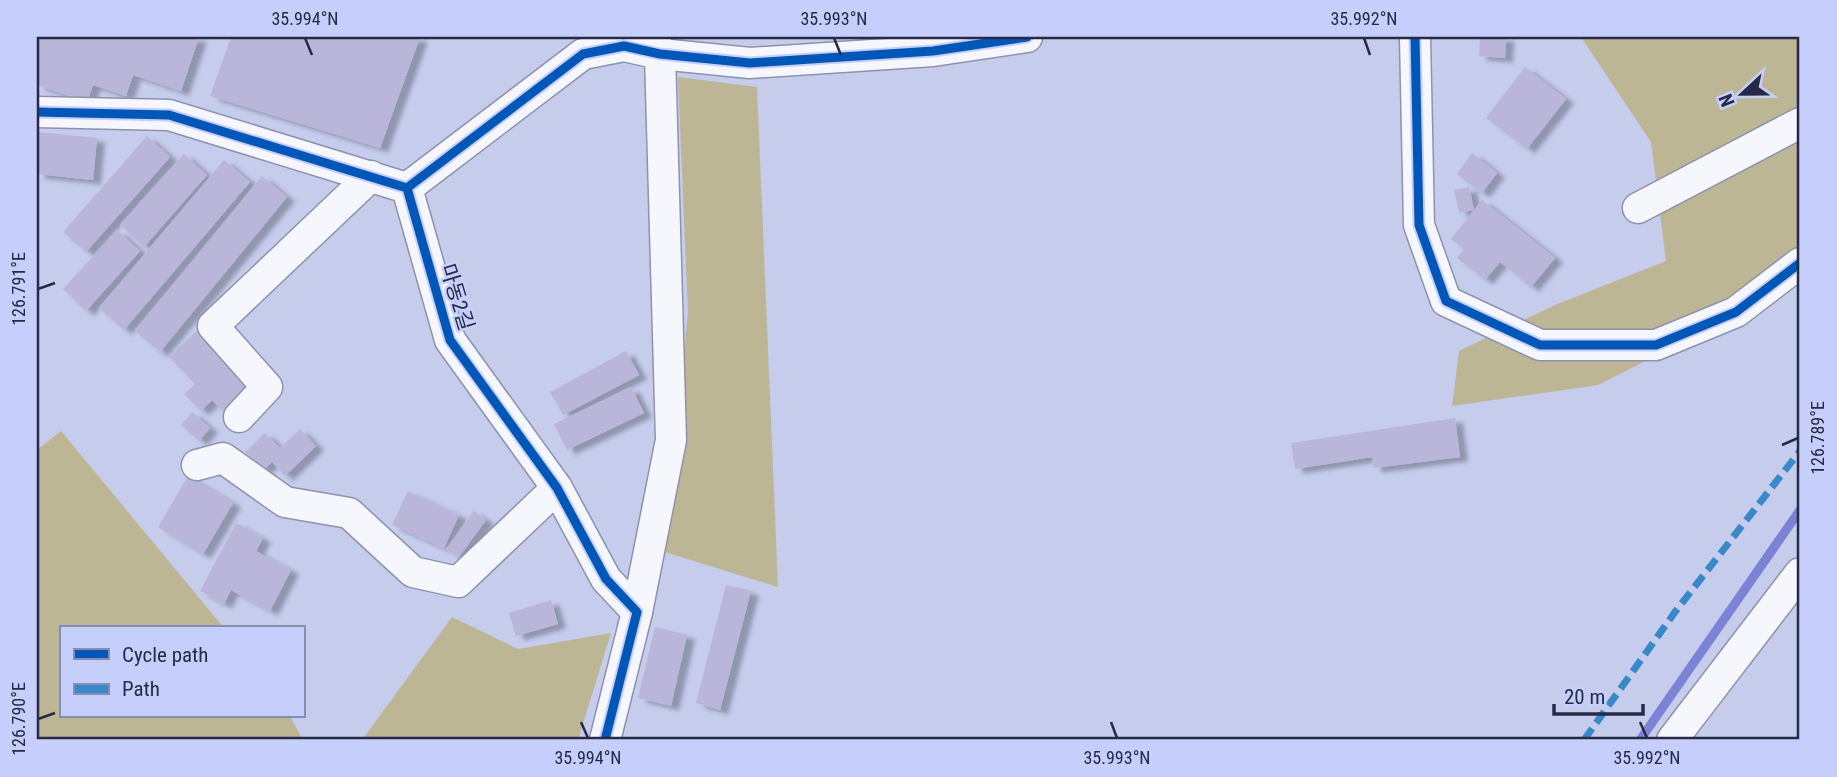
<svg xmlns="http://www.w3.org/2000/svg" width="1837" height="777" font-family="'Roboto Condensed','Noto Sans KR',sans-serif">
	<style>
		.green { fill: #bdb695 }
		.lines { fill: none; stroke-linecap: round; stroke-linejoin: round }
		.stream { stroke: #7c82d5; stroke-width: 9 }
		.building { fill: #bab6da; filter: url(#shadow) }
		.minor-casing { stroke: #8d92ad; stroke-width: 33 }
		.minor { stroke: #f6f7fc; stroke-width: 30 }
		.quiet { stroke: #3989c9; stroke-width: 7; stroke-dasharray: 14 7; stroke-linecap: butt }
		.cycleway-casing { stroke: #c6cffb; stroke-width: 13 }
		.cycleway { stroke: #0057b8; stroke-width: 9 }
		.ticks { fill: none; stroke: #262a46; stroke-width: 2.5 }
		.labels { text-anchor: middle; stroke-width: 5; stroke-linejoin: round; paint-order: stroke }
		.street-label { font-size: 21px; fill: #262a46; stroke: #c6cffb }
		.neatline { fill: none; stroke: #262a46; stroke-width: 2.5 }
		.ticks-label { font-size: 18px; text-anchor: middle; fill: #262a46 }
	</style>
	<defs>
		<filter id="shadow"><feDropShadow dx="8" dy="4.5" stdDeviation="2" flood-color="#0004"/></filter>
	</defs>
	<rect width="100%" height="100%" fill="#c5ccec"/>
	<g class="green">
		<polygon points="1581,37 1800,37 1800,283 1598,385 1452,406 1459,351 1555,305 1666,261 1651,142"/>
		<polygon points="678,77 757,87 778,587 665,552 688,313"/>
		<polygon points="61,431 224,628 61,628 61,716 290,716 303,740 37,740 37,450"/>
		<polygon points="452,617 518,649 611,633 578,740 362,740"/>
	</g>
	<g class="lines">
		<polyline class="stream" points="1640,740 1800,510"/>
	</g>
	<g class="building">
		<polygon points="37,37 199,37 181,91 133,75 126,96 93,85 87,102 37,85"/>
		<polygon points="231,37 420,37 380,148 210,96"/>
		<polygon points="1480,37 1506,37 1505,58 1479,56"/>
		<polygon points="1525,67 1566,99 1527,149 1486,118"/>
		<polygon points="37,132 97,138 93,180 37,174"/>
		<polygon points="147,136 170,157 86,252 63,232"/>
		<polygon points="1472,153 1497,173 1482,193 1457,174"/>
		<polygon points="184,154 207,175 144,247 120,225"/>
		<polygon points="224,160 250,182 124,330 99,308"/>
		<polygon points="262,176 287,197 160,352 135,331"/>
		<polygon points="1469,187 1474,210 1459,213 1454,190"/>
		<polygon points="1482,200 1555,258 1531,287 1500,262 1485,280 1457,258 1464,249 1451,239"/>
		<polygon points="117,230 140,251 86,311 63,289"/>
		<polygon points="197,330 252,387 225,413 212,400 201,411 184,394 195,384 169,357"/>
		<polygon points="626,351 639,375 563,415 550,392"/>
		<polygon points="631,387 644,413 567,450 554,424"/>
		<polygon points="192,412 210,428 199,441 181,425"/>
		<polygon points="1455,418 1460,457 1374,468 1372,457 1295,469 1291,443"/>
		<polygon points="300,429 316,446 285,476 272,462 263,470 245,452 265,433 280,448"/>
		<polygon points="188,476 233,503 203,554 158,527"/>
		<polygon points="408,491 459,515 444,548 392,525"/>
		<polygon points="474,511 486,520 458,558 446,549"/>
		<polygon points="236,523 263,538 256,551 291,570 270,611 231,590 224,604 200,591"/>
		<polygon points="726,585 751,591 720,710 696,703"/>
		<polygon points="551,600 558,624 516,636 509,613"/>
		<polygon points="655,627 687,635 671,706 638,698"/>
	</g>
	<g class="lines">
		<g class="minor-casing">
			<g id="minor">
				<polyline points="1415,37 1419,225 1446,301 1540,345 1656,345 1736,312 1800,263"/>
				<polyline points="37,112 169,115 407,188 450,340 557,488 606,579 637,612 605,740"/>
				<polyline points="407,188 583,54 624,46 660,54 750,63 933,51 1027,37"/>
				<polyline points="1638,208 1800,123"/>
				<polyline points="239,417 267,387 213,326 371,176"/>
				<polyline points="197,465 223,458 285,502 349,513 413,572 458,582 557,488"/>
				<polyline points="637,612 671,440 660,54 654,37"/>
				<polyline points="1672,740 1800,573"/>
			</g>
		</g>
		<use href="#minor" class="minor"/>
		<polyline class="quiet" points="1584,740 1675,612 1800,451"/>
		<g class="cycleway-casing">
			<g id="cycleway">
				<polyline points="1415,37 1419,225 1446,301 1540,345 1656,345 1736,312 1800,263"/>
				<polyline points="37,112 169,115 407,188 450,340 557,488 606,579 637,612 605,740"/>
				<polyline points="407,188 583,54 624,46 660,54 750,63 933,51 1027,37"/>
			</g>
		</g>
		<use href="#cycleway" class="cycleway"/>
	</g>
	<path class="ticks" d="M305,38L312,55M834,38L841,55M1364,38L1370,55M38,289L55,283M1782,445L1798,438M38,719L55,713M581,722L588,738M1111,722L1117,738M1640,722L1647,738"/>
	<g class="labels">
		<g class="street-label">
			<text transform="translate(457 297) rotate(73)" y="7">마동2길</text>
		</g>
	</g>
	<rect width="1837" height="777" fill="none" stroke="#c6cffb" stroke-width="77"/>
	<rect x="60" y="626" width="245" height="91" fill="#c6cffb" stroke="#868db3" stroke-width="2"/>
	<rect x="74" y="649" width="35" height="10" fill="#0057b8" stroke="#868db3" stroke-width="2"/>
	<text x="122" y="662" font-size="21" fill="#262a46">Cycle path</text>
	<rect x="74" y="684" width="35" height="10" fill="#3989c9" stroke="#868db3" stroke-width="2"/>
	<text x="122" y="696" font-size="21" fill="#262a46">Path</text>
	<g transform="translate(1742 94) rotate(248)" stroke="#c6cffb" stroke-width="5" paint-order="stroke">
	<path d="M0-5L12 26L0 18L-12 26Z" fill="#262a46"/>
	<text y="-10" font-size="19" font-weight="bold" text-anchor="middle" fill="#262a46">N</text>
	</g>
	<path d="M1554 704v10h89v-10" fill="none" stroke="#262a46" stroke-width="3.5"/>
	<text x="1564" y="704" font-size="21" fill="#262a46" stroke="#c6cffb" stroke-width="5" paint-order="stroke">20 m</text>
	<rect x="38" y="38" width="1760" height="700" class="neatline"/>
	<g class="ticks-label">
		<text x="305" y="25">35.994°N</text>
		<text x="834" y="25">35.993°N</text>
		<text x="1364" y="25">35.992°N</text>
		<text transform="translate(19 289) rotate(-90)" y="6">126.791°E</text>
		<text transform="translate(1818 438) rotate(-90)" y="6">126.789°E</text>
		<text transform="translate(19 719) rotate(-90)" y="6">126.790°E</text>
		<text x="588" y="764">35.994°N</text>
		<text x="1117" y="764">35.993°N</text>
		<text x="1647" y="764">35.992°N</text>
	</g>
</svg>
